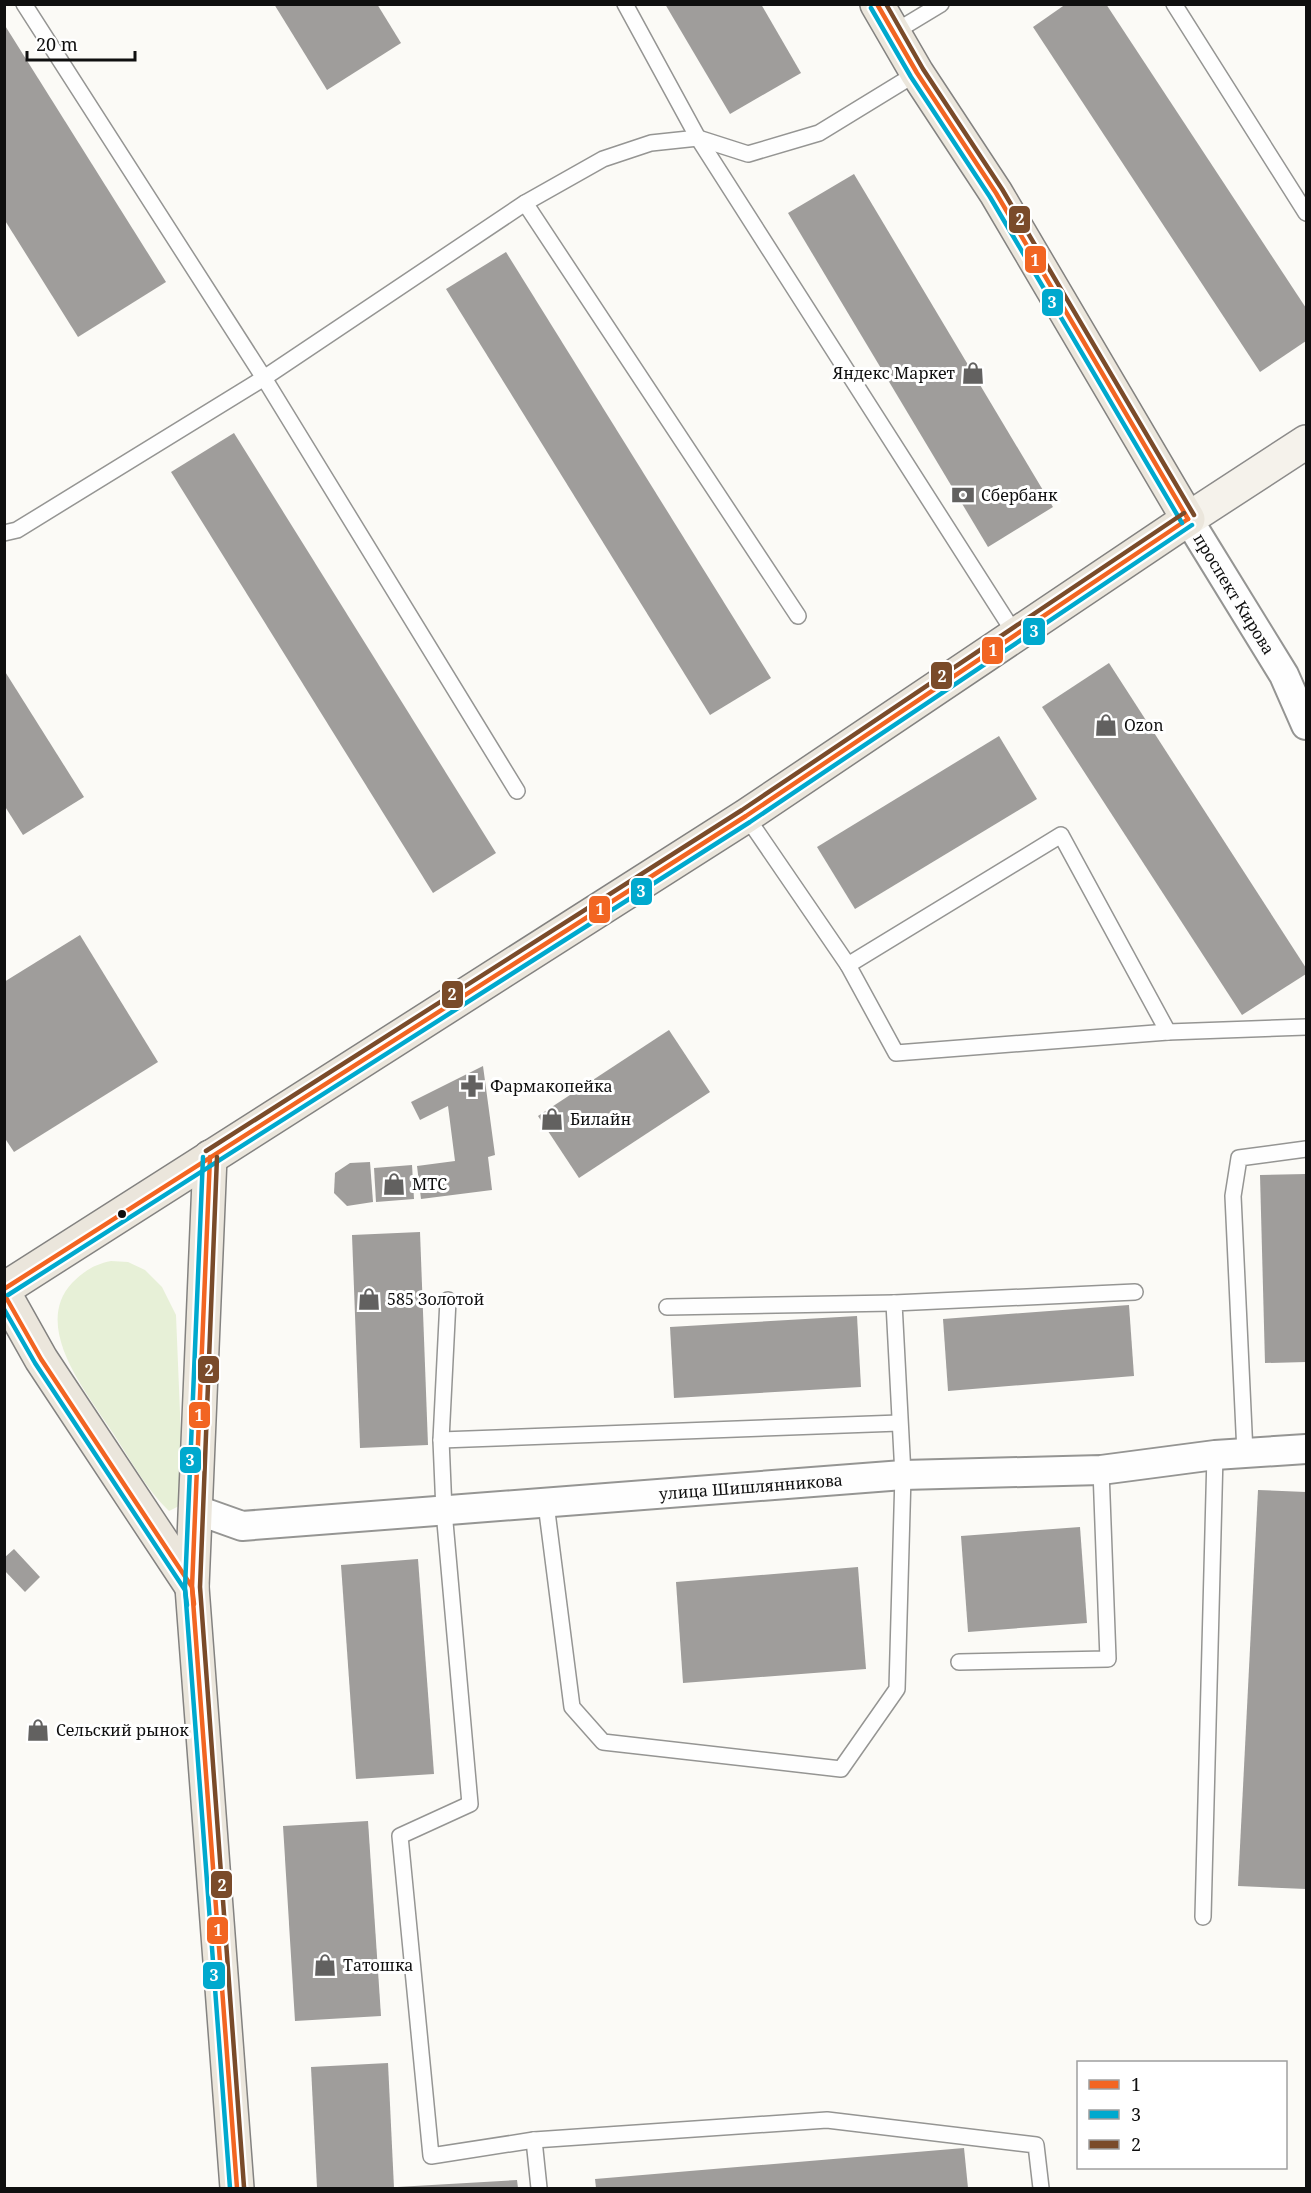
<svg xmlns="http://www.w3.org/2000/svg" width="1311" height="2193" font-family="'Noto Serif',serif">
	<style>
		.green { fill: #e7f0d7 }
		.building { fill: #9f9d9b }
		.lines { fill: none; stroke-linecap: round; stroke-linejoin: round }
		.lane-casing { stroke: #959593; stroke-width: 18 }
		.street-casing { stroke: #959593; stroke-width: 32 }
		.secondary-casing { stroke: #8c8b8a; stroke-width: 36 }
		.primary-casing { stroke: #838280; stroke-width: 36 }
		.lane { stroke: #fefefe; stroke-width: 15 }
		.street { stroke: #fefefe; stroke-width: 28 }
		.secondary { stroke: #f5f2eb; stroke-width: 33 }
		.primary { stroke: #ebe6dc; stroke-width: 33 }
		.bus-1-casing { stroke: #fff; stroke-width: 9 }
		.bus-2-casing { stroke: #fff; stroke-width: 9 }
		.bus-3-casing { stroke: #fff; stroke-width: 9 }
		.bus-1 { stroke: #f26522; stroke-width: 4.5 }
		.bus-2 { stroke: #00a9ce; stroke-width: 4.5 }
		.bus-3 { stroke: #7a4b2a; stroke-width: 4.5 }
		.bus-dot { fill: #0f0f0f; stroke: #fff; stroke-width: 2 }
		.labels { text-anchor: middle; stroke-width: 6; stroke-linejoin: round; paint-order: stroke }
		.poi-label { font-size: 16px; fill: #0f0f0f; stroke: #fff; text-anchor: start }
		.street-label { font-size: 16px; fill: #0f0f0f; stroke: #fff }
		.line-badge { stroke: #fff; stroke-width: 2 }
		.badge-label { font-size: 16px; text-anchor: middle; font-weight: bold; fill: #fff }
	</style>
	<rect width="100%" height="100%" fill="#fbfaf6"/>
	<path class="green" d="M111,1261L128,1262L145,1270L162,1287L176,1315L183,1486L179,1506L169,1511C146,1489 130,1459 113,1433C88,1394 31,1327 72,1283C84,1271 95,1264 111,1261Z"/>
	<g class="building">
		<polygon points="274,4 377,4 401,43 327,90"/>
		<polygon points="665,4 761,4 801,73 730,114"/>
		<polygon points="1066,4 1106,4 1306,308 1306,341 1260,372 1033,27"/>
		<polygon points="4,24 166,282 78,337 4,219"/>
		<polygon points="854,174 1053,507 988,547 788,213"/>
		<polygon points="506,252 771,678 710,715 446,289"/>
		<polygon points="234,433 496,853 433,893 171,472"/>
		<polygon points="1109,663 1306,968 1306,974 1242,1015 1042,707"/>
		<polygon points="4,670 84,797 23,835 4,805"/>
		<polygon points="999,736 1037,799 855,909 817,847"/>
		<polygon points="80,935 158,1062 14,1152 4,1137 4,982"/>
		<polygon points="669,1030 710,1092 579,1178 538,1116"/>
		<polygon points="483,1066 495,1155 488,1157 492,1190 421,1199 417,1166 455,1161 448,1106 420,1120 411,1102"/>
		<polygon points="370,1162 373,1202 347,1206 334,1193 335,1173 350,1163"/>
		<polygon points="412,1165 414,1199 376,1202 374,1168"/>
		<polygon points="1306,1174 1306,1362 1265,1363 1260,1175"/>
		<polygon points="420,1232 428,1445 360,1448 352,1235"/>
		<polygon points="1129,1305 1134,1376 948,1391 943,1319"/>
		<polygon points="857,1316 861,1387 674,1398 670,1327"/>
		<polygon points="1258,1490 1306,1492 1306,1889 1238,1886"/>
		<polygon points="1080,1527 1087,1623 968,1632 961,1536"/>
		<polygon points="14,1549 40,1577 25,1592 4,1570 4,1558"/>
		<polygon points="418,1559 434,1774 356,1779 341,1565"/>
		<polygon points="858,1567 866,1669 683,1683 676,1582"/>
		<polygon points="368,1821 381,2016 295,2021 283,1826"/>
		<polygon points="388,2063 394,2188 317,2188 311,2067"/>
		<polygon points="964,2148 968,2188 596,2188 595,2179"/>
		<polygon points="517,2180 518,2188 397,2188 397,2187"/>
	</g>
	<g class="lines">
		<g class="lane-casing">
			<g id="lane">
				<polyline points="24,4 264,378 517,791"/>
				<polyline points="625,4 698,138 1015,634"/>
				<polyline points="1174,4 1306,213"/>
				<polyline points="893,33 941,4"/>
				<polyline points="525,203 798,616"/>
				<polyline points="4,533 17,530 264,378 525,203 603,159 651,143 698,138 748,154 819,133 917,73"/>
				<polyline points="746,816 848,965 896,1053 1168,1032 1306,1027"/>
				<polyline points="848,965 1061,835 1168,1032"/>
				<polyline points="448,1300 441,1440 444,1511 470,1804 400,1836 431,2156 534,2140 827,2120 1036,2145 1041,2188"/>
				<polyline points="667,1307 894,1303"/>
				<polyline points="441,1440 899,1423"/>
				<polyline points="1245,1453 1233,1196 1239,1158 1306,1149"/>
				<polyline points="546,1504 572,1707 603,1742 841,1769 897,1689 903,1475 894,1303 1135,1292"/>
				<polyline points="959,1662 1108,1659 1101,1470"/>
				<polyline points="1203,1917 1215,1455"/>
				<polyline points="534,2140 539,2188"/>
			</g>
		</g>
		<g class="street-casing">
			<g id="street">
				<path id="s1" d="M1188,519L1284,675L1306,725"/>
				<path id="s2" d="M197,1510L242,1526L903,1475L1101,1470L1215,1455L1306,1449"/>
			</g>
		</g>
		<g class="secondary-casing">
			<polyline id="secondary" points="1188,519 1306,442"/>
		</g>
		<g class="primary-casing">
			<g id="primary">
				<polyline points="210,1157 192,1587 237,2188"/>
				<polyline points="4,1289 746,816 1188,519 996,193 917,73 877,4"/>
				<polyline points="4,1293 41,1359 192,1587"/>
			</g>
		</g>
		<use href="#lane" class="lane"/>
		<use href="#street" class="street"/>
		<use href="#secondary" class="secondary"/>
		<use href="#primary" class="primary"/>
		<g class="bus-1-casing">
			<g id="bus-1">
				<polyline points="877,4 917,73 996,193 1188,519"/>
				<polyline points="210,1157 192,1587 237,2188"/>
				<polyline points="4,1289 746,816 1188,519"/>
				<polyline points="4,1294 41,1359 192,1587 194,1604"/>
			</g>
		</g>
		<g class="bus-2-casing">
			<g id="bus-2">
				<polyline points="871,8 911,77 990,197 1182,523"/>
				<polyline points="203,1157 185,1588 230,2188"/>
				<polyline points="8,1295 750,822 1192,525"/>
				<polyline points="4,1309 35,1363 185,1590 187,1605"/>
			</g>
		</g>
		<g class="bus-3-casing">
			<g id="bus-3">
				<polyline points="886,4 923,69 1002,189 1194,515"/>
				<polyline points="206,1151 742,810 1184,513"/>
				<polyline points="217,1157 200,1587 244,2187"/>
			</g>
		</g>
		<use href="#bus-1" class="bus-1"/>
		<use href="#bus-2" class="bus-2"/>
		<use href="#bus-3" class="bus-3"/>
	</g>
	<defs>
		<g id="shop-bare" transform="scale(1.8)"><path d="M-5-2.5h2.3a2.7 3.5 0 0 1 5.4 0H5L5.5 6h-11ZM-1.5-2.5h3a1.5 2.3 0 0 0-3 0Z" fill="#626160" stroke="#fff" stroke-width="2.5" paint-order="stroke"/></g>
		<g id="bank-bare" transform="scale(1.8)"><path d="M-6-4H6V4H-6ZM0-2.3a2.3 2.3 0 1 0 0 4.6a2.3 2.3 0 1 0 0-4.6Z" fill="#626160" stroke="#fff" stroke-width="2.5" paint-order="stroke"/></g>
		<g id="pharmacy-bare" transform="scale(1.8)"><path d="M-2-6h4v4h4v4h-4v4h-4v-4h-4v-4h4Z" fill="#626160" stroke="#fff" stroke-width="2.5" paint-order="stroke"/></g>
	</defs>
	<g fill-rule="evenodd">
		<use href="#shop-bare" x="973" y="373"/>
		<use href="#bank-bare" x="963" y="495"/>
		<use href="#shop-bare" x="1106" y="725"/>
		<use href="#pharmacy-bare" x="472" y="1086"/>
		<use href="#shop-bare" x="552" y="1119"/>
		<use href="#shop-bare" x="394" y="1184"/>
		<use href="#shop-bare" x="369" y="1299"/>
		<use href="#shop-bare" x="38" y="1730"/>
		<use href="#shop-bare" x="325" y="1965"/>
	</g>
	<circle class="bus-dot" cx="122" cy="1214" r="5"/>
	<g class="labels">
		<g class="poi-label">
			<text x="955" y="379" text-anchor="end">Яндекс Маркет</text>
			<text x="981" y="501">Сбербанк</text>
			<text x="1124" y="731">Ozon</text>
			<text x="490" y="1092">Фармакопейка</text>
			<text x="570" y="1125">Билайн</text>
			<text x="412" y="1190">МТС</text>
			<text x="387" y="1305">585 Золотой</text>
			<text x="56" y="1736">Сельский рынок</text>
			<text x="343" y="1971">Татошка</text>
		</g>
		<g class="street-label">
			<text dy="6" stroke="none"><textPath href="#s1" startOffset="88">проспект Кирова</textPath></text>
			<text dy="6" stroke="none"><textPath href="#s2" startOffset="558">улица Шишлянникова</textPath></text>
		</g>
	</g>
	<g class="line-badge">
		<rect x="1008" y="205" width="23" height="29" rx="6" fill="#7a4b2a"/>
		<rect x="1024" y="245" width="23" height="29" rx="6" fill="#f26522"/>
		<rect x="1041" y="288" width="23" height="29" rx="6" fill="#00a9ce"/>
		<rect x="1022" y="617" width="24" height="29" rx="6" fill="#00a9ce"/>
		<rect x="981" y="636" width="23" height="29" rx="6" fill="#f26522"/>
		<rect x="930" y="661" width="23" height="29" rx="6" fill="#7a4b2a"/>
		<rect x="630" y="877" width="23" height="29" rx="6" fill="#00a9ce"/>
		<rect x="588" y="895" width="23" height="29" rx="6" fill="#f26522"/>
		<rect x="441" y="980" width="23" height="29" rx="6" fill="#7a4b2a"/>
		<rect x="197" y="1355" width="23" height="29" rx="6" fill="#7a4b2a"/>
		<rect x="188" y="1401" width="23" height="28" rx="6" fill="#f26522"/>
		<rect x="179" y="1446" width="23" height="28" rx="6" fill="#00a9ce"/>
		<rect x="210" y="1870" width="23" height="29" rx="6" fill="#7a4b2a"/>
		<rect x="206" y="1916" width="23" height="29" rx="6" fill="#f26522"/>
		<rect x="202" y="1961" width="24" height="29" rx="6" fill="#00a9ce"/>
	</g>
	<g class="badge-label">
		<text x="1020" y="225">2</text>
		<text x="1035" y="266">1</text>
		<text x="1052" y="308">3</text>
		<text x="1034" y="637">3</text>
		<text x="993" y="656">1</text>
		<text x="942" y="682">2</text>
		<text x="641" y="897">3</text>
		<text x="600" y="915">1</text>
		<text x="452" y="1000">2</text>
		<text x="209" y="1376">2</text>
		<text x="199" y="1421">1</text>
		<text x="190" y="1466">3</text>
		<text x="222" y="1891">2</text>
		<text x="218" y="1936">1</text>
		<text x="214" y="1981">3</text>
	</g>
	<rect width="1311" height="2193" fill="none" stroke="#0f0f0f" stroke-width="12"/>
	<rect x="1077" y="2061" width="210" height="108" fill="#ffffff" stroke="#9f9f9f" stroke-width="1.5"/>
	<rect x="1089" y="2080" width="30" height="9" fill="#f26522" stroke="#9f9f9f" stroke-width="1.5"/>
	<text x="1131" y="2091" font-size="18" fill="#0f0f0f">1</text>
	<rect x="1089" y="2110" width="30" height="9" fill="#00a9ce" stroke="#9f9f9f" stroke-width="1.5"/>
	<text x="1131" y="2121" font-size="18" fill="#0f0f0f">3</text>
	<rect x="1089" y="2140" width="30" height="9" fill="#7a4b2a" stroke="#9f9f9f" stroke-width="1.5"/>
	<text x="1131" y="2151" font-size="18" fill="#0f0f0f">2</text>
	<path d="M27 51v9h108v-9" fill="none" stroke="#0f0f0f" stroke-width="3"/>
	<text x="36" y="51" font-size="18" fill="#0f0f0f" stroke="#ffffff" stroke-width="4.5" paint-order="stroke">20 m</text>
</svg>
